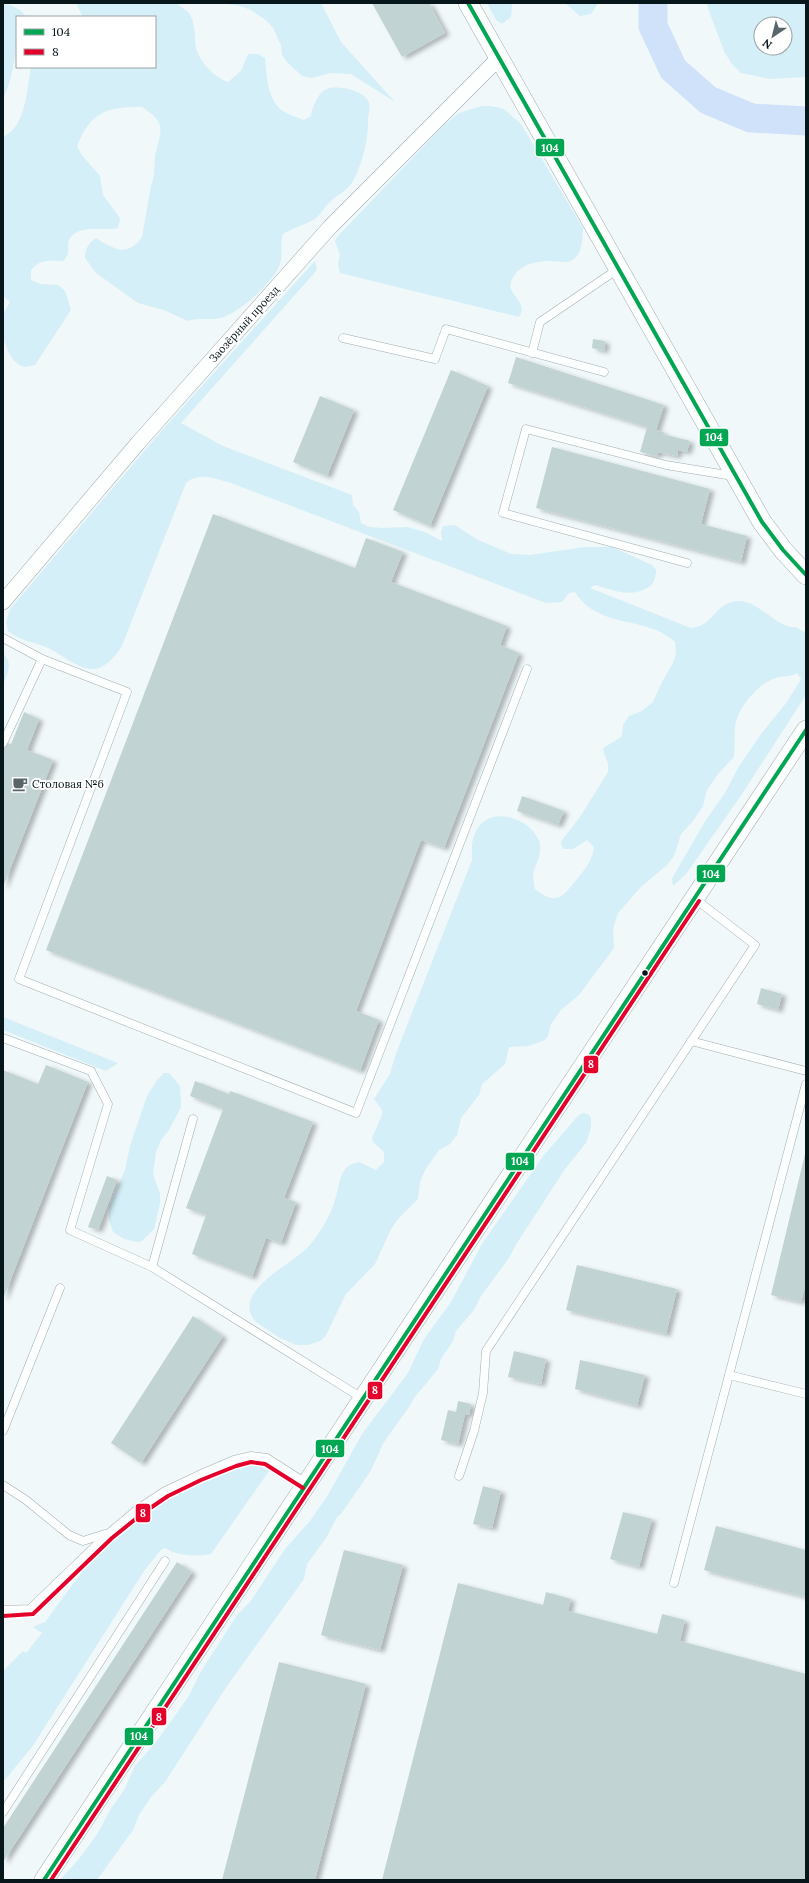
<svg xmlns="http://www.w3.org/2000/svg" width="809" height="1883" font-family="Lora,serif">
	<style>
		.green { fill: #d4eff7; fill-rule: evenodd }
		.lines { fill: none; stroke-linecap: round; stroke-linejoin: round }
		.river { stroke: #d0e1fa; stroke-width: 29 }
		.building { fill: #c2d3d4; filter: url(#shadow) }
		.service-casing { stroke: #a2adb0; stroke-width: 9 }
		.minor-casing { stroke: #a2adb0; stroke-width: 16 }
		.tertiary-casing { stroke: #a2adb0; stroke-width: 20 }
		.service { stroke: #fdfefe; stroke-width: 8 }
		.minor { stroke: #fdfefe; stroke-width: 15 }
		.tertiary { stroke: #fdfefe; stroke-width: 19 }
		.bus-1-casing { stroke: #fff; stroke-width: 7 }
		.bus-2-casing { stroke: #fff; stroke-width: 7 }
		.bus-1 { stroke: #00a651; stroke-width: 4 }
		.bus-2 { stroke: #e4002b; stroke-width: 4 }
		.bus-dot { fill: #07161a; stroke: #fff; stroke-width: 1.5 }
		.labels { text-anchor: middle; stroke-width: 4; stroke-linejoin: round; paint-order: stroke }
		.street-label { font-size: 11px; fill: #07161a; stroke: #fff }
		.poi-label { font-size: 11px; fill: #07161a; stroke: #fff; text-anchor: start }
		.line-badge { stroke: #fff; stroke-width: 1.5 }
		.badge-label { font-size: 11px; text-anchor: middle; font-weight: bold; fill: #fff }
	</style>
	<defs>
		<filter id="shadow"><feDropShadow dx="4.5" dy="2.5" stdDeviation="2" flood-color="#0004"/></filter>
	</defs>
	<rect width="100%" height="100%" fill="#f0f8fa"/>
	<g class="green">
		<path d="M76,3H177C180,7 185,9 189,13C194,20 195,32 195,40C195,58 212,76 228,82L241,71L248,54H258L265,58C267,76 267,103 286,113C291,115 298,118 304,120L311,116C312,108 318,92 327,89C338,85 360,90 367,99C372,106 368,113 368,120C369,137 361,170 351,184C345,192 337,195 330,202C325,206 321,214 316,218C310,223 292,228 283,234C279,246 283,254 280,264C274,282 242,310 224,317C213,321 200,317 188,321L164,310L138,303L96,273L85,258C85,249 88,244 96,238C114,249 127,258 142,237L151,186C155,176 154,169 155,158C158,134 171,125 142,107C107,107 91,111 77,146L81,154L100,176L103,195L120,218L118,228C103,232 78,223 69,240C67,244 69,249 68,253C68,255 65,258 64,261C50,260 40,259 31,270V280L40,284L58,285L65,291L71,310L35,365C32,365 28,367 25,367C7,364 0,331 3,317C4,312 7,307 10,302L3,296V137C26,127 27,89 31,67H155V17H83Z"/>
		<polygon points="222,3 321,3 341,42 395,102 351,74 331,73 311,78 302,76 287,62 282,55 281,45 273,28 267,21 251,10 240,6"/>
		<polygon points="487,3 512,3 511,17 502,24 496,20"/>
		<polygon points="565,3 598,3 591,14 580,16"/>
		<path d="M706,3H806V77L770,79L741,73L731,63L724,51ZM761,24H785V48H761Z"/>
		<path d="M3,4C10,4 23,10 26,17H17C17,46 15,73 3,99Z"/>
		<path d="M482,106H491L504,109L521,124L583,228C582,237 583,250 576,257C569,265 558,261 550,261C532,261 513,267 510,287C514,298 527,304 519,317L340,273L338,264L340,255L335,241L338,236L444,125L459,113Z"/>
		<path d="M315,261L317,270L181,423L223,446L352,495L353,505L359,512L361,523L369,527L383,528L407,527L425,532L442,541L441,532L443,526L455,525L476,539L511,554L530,555L585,547H612L652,565L656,570C656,578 654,584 647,588C629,598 613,590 595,585L590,588L691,628C713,627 715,602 738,601C759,600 778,630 796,627L806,633V695L740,797L686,874L673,886L672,879L675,873L706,820L725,793L738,768L761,734L787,702L801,679L797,673C789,678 782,675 773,679C757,685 738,708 735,726C734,736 735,746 734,757L718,774L707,790L703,806L693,821L681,834L674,856L667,865L641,887L618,913L613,929L614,948L579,995L561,1010L551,1024L548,1036L545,1040L528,1046L509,1047L505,1064L482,1084L479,1095L461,1118L457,1135L450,1144L439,1150L425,1170L420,1182L418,1199L397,1220L390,1231L375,1264L346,1294L325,1337L320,1341L308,1345H296L278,1337L256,1322C229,1293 292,1264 307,1248C319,1235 330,1217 335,1200C339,1189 338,1178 346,1168C349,1165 355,1163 359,1162L376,1170L384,1162V1152L373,1142L372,1138L382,1115V1110L374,1099L390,1074L395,1056L472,860C472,853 471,843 474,836C484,804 529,815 539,841C543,851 537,861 534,871C532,877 534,883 535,889C557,907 563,896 577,879C586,868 592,861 594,847L587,840L573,849H564L561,845L562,840L580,817L608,772C610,761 604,758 603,748L620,738L622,735L623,725L629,716L642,711L653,702L662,682L673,663L676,653L675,642C647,615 599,630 575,592L569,593L562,602L546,603L231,483C216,479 199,471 186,483L121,648C94,686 79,664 48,648C35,642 20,641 8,631L6,622L10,609L163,429Z"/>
		<path d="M3,653C13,663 8,673 3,685Z"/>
		<polygon points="3,1017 118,1063 106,1071 3,1030"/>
		<polygon points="164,1073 169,1073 180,1086 181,1107 169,1130 161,1140 156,1152 153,1174 160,1194 160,1203 154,1229 142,1241 137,1242 124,1239 113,1232 109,1220 109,1206 125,1170 130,1146 147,1096 157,1080"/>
		<polygon points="582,1113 588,1114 591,1118 591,1128 586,1143 565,1169 517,1243 509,1258 481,1296 474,1310 456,1331 453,1341 441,1359 438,1369 414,1398 409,1407 384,1442 370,1472 341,1514 337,1517 326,1538 307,1564 304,1579 227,1686 165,1782 151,1797 139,1815 133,1830 97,1880 60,1880 79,1859 98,1833 110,1810 124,1790 135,1766 156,1742 189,1696 200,1673 237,1615 250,1602 285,1549 310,1521 328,1495 362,1434 408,1373 424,1339 451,1302 482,1244 544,1155 577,1117"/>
		<path d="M245,1464L260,1465L269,1471L211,1554C196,1557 178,1556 165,1548L161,1550L144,1571L32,1747L3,1782V1671L23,1651L26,1653L42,1633L33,1627L45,1622L87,1565L138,1515L145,1509L234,1467Z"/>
	</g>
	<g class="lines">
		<polyline class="river" points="653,3 653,26 673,69 708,100 751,118 806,121"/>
	</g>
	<g class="building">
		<polygon points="372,3 429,3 445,33 402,57"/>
		<polygon points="593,339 605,341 604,351 592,348"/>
		<polygon points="516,357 664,405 656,430 663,432 663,434 690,441 687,452 678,450 677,456 658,452 657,456 640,452 647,427 508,383"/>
		<polygon points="451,370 488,386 430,526 393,510"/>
		<polygon points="320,396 354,410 327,476 293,462"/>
		<polygon points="552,447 710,489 701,524 747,536 741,562 536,508"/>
		<polygon points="213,514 355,568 366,538 403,552 391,582 507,626 500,645 519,653 444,848 421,840 356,1011 379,1020 360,1071 46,950"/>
		<polygon points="24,712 39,719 27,750 53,760 3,887 3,748 5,742 11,744"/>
		<polygon points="522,796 564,811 558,825 517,811"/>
		<polygon points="761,988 782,994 778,1010 757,1004"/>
		<polygon points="46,1065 88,1082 3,1299 3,1070 38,1084"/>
		<polygon points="195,1081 229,1094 230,1091 313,1122 284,1198 296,1202 281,1243 266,1238 252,1277 192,1254 206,1215 186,1208 223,1109 190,1096"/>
		<polygon points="805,1154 806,1283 801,1302 771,1295"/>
		<polygon points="107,1176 117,1180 98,1230 88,1227"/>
		<polygon points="577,1265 677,1289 666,1334 566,1310"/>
		<polygon points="193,1316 223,1336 141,1463 111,1443"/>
		<polygon points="514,1351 546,1359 541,1384 508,1377"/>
		<polygon points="580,1360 645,1375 637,1406 575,1389"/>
		<polygon points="458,1401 471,1404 469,1415 465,1414 458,1444 441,1440 448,1410 456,1412"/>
		<polygon points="483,1486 501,1491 492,1528 473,1524"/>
		<polygon points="623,1512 652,1519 639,1567 610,1559"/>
		<polygon points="716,1526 806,1550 806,1597 704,1570"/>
		<polygon points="344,1550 403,1565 380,1650 321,1635"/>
		<polygon points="177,1562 192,1572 3,1862 3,1828"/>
		<polygon points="458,1583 543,1605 546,1592 571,1599 568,1611 657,1634 662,1614 685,1620 680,1641 806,1674 806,1880 382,1880"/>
		<polygon points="279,1662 366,1684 315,1880 222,1880"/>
	</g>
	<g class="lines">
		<g class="service-casing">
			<g id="service">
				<polyline points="343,338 435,359 446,329 604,372"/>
				<polyline points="532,353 540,322 618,269"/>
				<polyline points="687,563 503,513 526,429 666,465 733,476"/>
				<polyline points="3,638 42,659 127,692 19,979 356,1113 527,669"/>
				<polyline points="3,743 42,659"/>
				<polyline points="3,1038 91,1071 108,1104 70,1230 152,1267 362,1398"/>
				<polyline points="691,1041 806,1071"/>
				<polyline points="152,1267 193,1119"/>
				<polyline points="729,1375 806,1394"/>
				<polyline points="3,1431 60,1288"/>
				<polyline points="459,1476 474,1431 483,1393 486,1351 755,945 694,898"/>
				<polyline points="3,1485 26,1500 69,1535 83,1541 105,1534"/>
				<polyline points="674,1583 806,1084"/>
				<polyline points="3,1610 30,1609 108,1534 139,1508 165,1491 199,1475 234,1460 251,1456 267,1458 306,1483"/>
				<polyline points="3,1812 165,1561"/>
			</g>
		</g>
		<g class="minor-casing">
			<polyline id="minor" points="3,602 138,443 330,227 499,58"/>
		</g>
		<g class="tertiary-casing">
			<g id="tertiary">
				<polyline points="468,3 762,522 783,550 806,575"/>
				<polyline points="44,1880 806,730"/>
			</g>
		</g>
		<use href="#service" class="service"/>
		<use href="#minor" class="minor"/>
		<use href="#tertiary" class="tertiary"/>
		<g class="bus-1-casing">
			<g id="bus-1">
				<polyline points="468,3 762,522 783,550 806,575"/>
				<polyline points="44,1880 806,730"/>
			</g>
		</g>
		<g class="bus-2-casing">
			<g id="bus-2">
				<polyline points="3,1616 33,1614 112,1538 143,1513 168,1496 201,1480 236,1466 251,1462 265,1464 303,1488"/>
				<polyline points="51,1880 699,901"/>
			</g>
		</g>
		<use href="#bus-1" class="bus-1"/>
		<use href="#bus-2" class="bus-2"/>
	</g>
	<defs>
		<g id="cafe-bare" transform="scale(1.2)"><path d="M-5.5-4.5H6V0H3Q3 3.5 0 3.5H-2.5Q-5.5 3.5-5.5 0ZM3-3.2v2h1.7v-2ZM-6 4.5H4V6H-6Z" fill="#596568" stroke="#fff" stroke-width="2.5" paint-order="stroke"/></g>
	</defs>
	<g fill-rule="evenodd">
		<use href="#cafe-bare" x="20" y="784"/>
	</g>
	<circle class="bus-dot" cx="645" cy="973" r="3.5"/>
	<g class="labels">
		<g class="street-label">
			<text transform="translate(244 324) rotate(-48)" y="4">Заозёрный проезд</text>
		</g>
		<g class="poi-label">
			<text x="32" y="788">Столовая №6</text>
		</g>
	</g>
	<g class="line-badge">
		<rect x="535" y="138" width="30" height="19" rx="4" fill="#00a651"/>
		<rect x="699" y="428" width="30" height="19" rx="4" fill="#00a651"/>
		<rect x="696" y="864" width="30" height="19" rx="4" fill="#00a651"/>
		<rect x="583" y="1055" width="16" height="19" rx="4" fill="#e4002b"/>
		<rect x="505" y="1152" width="30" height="19" rx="4" fill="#00a651"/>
		<rect x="367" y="1381" width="16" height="19" rx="4" fill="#e4002b"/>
		<rect x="315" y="1439" width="30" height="19" rx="4" fill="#00a651"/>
		<rect x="135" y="1503" width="16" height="20" rx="4" fill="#e4002b"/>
		<rect x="151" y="1707" width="16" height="19" rx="4" fill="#e4002b"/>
		<rect x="124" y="1727" width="30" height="19" rx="4" fill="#00a651"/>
	</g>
	<g class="badge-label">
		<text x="550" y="152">104</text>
		<text x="714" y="441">104</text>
		<text x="711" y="878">104</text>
		<text x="591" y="1068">8</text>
		<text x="520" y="1165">104</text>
		<text x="375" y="1394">8</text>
		<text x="330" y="1453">104</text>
		<text x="143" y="1517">8</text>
		<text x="159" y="1721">8</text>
		<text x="139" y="1740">104</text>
	</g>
	<rect width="809" height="1883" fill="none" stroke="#07161a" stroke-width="8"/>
	<rect x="16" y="16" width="140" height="52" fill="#ffffff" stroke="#9ca2a3"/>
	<rect x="24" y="29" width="20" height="6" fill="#00a651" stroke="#9ca2a3"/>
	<text x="52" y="36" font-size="12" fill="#07161a">104</text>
	<rect x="24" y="49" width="20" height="6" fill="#e4002b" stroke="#9ca2a3"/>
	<text x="52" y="56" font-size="12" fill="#07161a">8</text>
	<g transform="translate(773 36) rotate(215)"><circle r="19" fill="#ffffff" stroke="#9ca2a3"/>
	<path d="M0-3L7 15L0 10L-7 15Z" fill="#596568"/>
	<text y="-6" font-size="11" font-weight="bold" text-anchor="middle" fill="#07161a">N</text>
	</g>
</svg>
